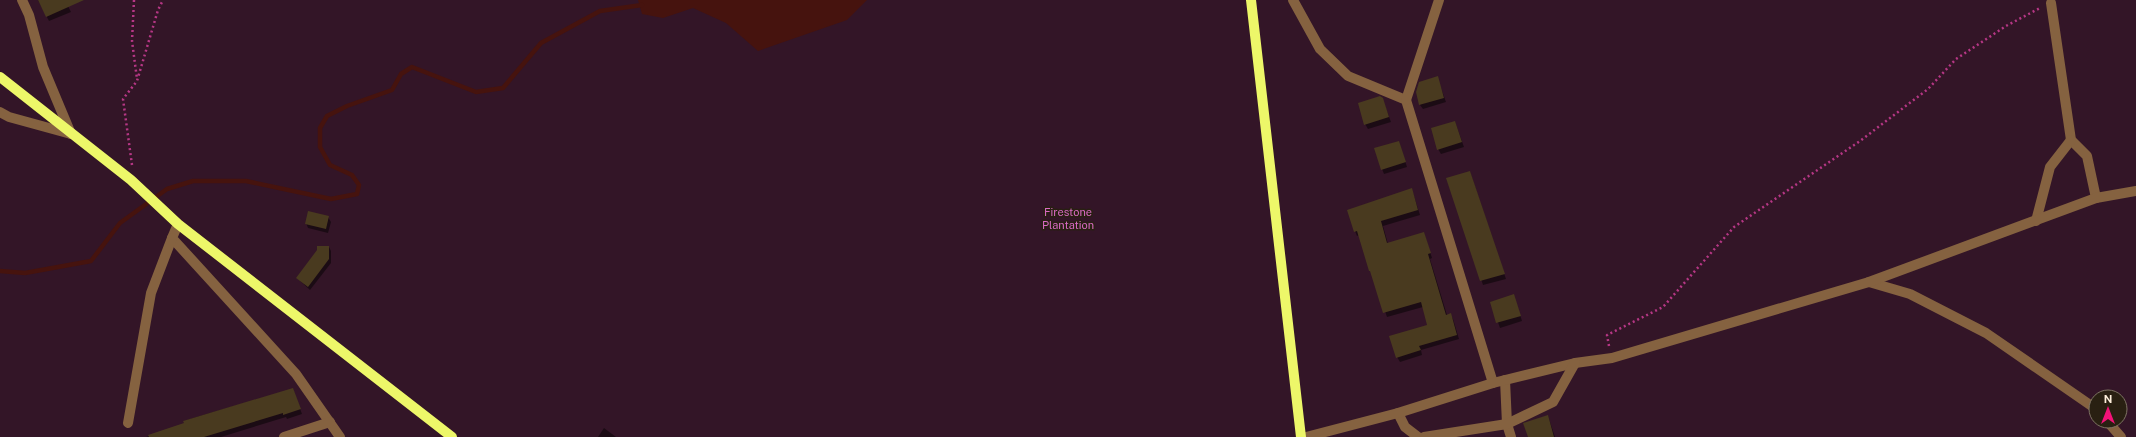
<svg xmlns="http://www.w3.org/2000/svg" width="2136" height="437" font-family="'Public Sans',sans-serif">
	<style>
		.green { fill: #331527; fill-rule: evenodd }
		.water { fill: #46130e }
		.shadow { fill: #0007 }
		.lines { fill: none; stroke-linecap: round; stroke-linejoin: round }
		.stream { stroke: #46130e; stroke-width: 4.5 }
		.building { fill: #493a1f }
		.path { stroke: #b63785; stroke-width: 2.5; stroke-dasharray: 2 3; stroke-linecap: butt }
		.minor { stroke: #856240; stroke-width: 10 }
		.major { stroke: #edf769; stroke-width: 10 }
		.labels { text-anchor: middle; stroke-width: 3; stroke-linejoin: round; paint-order: stroke }
		.park-label { font-size: 11px; fill: #db6ac5; stroke: #292012 }
	</style>
	<rect width="100%" height="100%" fill="#292012"/>
	<path class="green" d="M0,0H2136V437H0ZM2096,397H2120V421H2096Z"/>
	<polygon class="water" points="638,0 867,0 847,20 758,51 726,23 693,8 663,18 642,14"/>
	<g class="shadow">
		<polygon points="38,0 65,0 71,12 49,21"/>
		<polygon points="1437,77 1446,102 1423,109 1420,105"/>
		<polygon points="1382,98 1391,122 1368,129 1365,124"/>
		<polygon points="1455,122 1464,147 1441,154 1438,149"/>
		<polygon points="1399,142 1407,167 1384,174 1382,169"/>
		<polygon points="1470,172 1506,279 1483,285 1447,179"/>
		<polygon points="1412,190 1420,215 1383,226 1388,244 1424,233 1432,258 1430,259 1447,315 1450,314 1453,319 1459,339 1421,350 1422,355 1400,362 1397,357 1429,325 1423,307 1387,317 1359,235 1357,236 1355,231"/>
		<polygon points="328,217 331,222 328,233 308,228 306,223"/>
		<polygon points="329,247 331,251 331,263 310,290 297,278"/>
		<polygon points="1514,296 1522,321 1500,328 1491,302"/>
		<polygon points="293,389 302,414 287,419 286,417 221,437 146,437 185,424 184,421 200,416"/>
		<polygon points="1548,416 1555,437 1529,437"/>
		<polygon points="604,428 616,437 598,437"/>
	</g>
	<g class="lines">
		<polyline class="stream" points="0,271 25,273 91,261 120,223 167,189 193,181 246,181 331,199 357,194 359,185 352,175 330,165 320,147 320,128 327,116 347,106 392,90 401,74 412,67 476,92 503,88 541,43 600,11 642,5"/>
	</g>
	<g class="building">
		<polygon points="38,0 84,0 46,17"/>
		<polygon points="1438,76 1444,98 1419,105 1416,92 1419,82"/>
		<polygon points="1380,96 1383,98 1389,117 1364,125 1358,103"/>
		<polygon points="1455,121 1462,142 1437,150 1431,128"/>
		<polygon points="1399,141 1406,162 1381,170 1374,148"/>
		<polygon points="1470,171 1505,274 1480,281 1446,178"/>
		<polygon points="1412,188 1418,210 1381,221 1387,243 1424,232 1431,253 1428,254 1446,315 1451,313 1457,335 1419,346 1421,350 1396,358 1389,336 1427,325 1421,302 1383,313 1370,271 1369,271 1357,231 1354,232 1347,210"/>
		<polygon points="308,211 329,216 326,229 305,224"/>
		<polygon points="317,246 329,246 329,259 308,287 296,278 317,250"/>
		<polygon points="1514,294 1521,316 1496,323 1490,302"/>
		<polygon points="293,388 301,409 283,415 283,413 204,437 149,437 148,435 184,423 183,421"/>
		<polygon points="1548,415 1554,437 1528,437 1523,423"/>
	</g>
	<g class="lines">
		<g class="path">
			<polyline points="134,0 132,41 137,79"/>
			<polyline points="132,165 123,99 137,81 158,10 163,0"/>
			<polyline points="1609,346 1607,335 1663,307 1734,227 1860,141 1928,89 1956,59 2006,26 2040,8"/>
		</g>
		<g class="minor">
			<polyline points="22,0 29,15 43,67 71,134"/>
			<polyline points="1293,0 1320,49 1348,76 1406,100 1493,383"/>
			<polyline points="2051,3 2071,140 2087,156 2096,198"/>
			<polyline points="1406,100 1439,0"/>
			<polyline points="0,112 9,117 71,134"/>
			<polyline points="2036,221 2050,167 2071,140"/>
			<polyline points="178,224 172,238 296,374 340,437"/>
			<polyline points="1869,282 1910,294 1986,333 2096,409"/>
			<polyline points="1505,380 1507,424 1511,437"/>
			<polyline points="1398,413 1405,427 1418,437"/>
			<polyline points="2107,421 2121,437"/>
			<polyline points="128,423 151,293 172,238"/>
			<polyline points="284,437 330,422"/>
			<polyline points="1306,437 1398,413 1493,383 1575,363 1612,358 1869,282 2096,198 2136,191"/>
			<polyline points="1424,437 1507,424 1553,402 1575,363"/>
		</g>
		<g class="major">
			<polyline points="1251,0 1301,437"/>
			<polyline points="0,77 131,180 178,224 452,437"/>
		</g>
	</g>
	<g class="labels">
		<g class="park-label">
			<text x="1068" y="216">Firestone<tspan x="1068" dy="13">Plantation</tspan></text>
		</g>
	</g>
	<g transform="translate(2108 409)"><circle r="19" fill="#292012" stroke="#7e7363"/>
	<path d="M0-3L7 15L0 10L-7 15Z" fill="#f31278"/>
	<text y="-6" font-size="11" font-weight="bold" text-anchor="middle" fill="#fdefdc">N</text>
	</g>
</svg>
